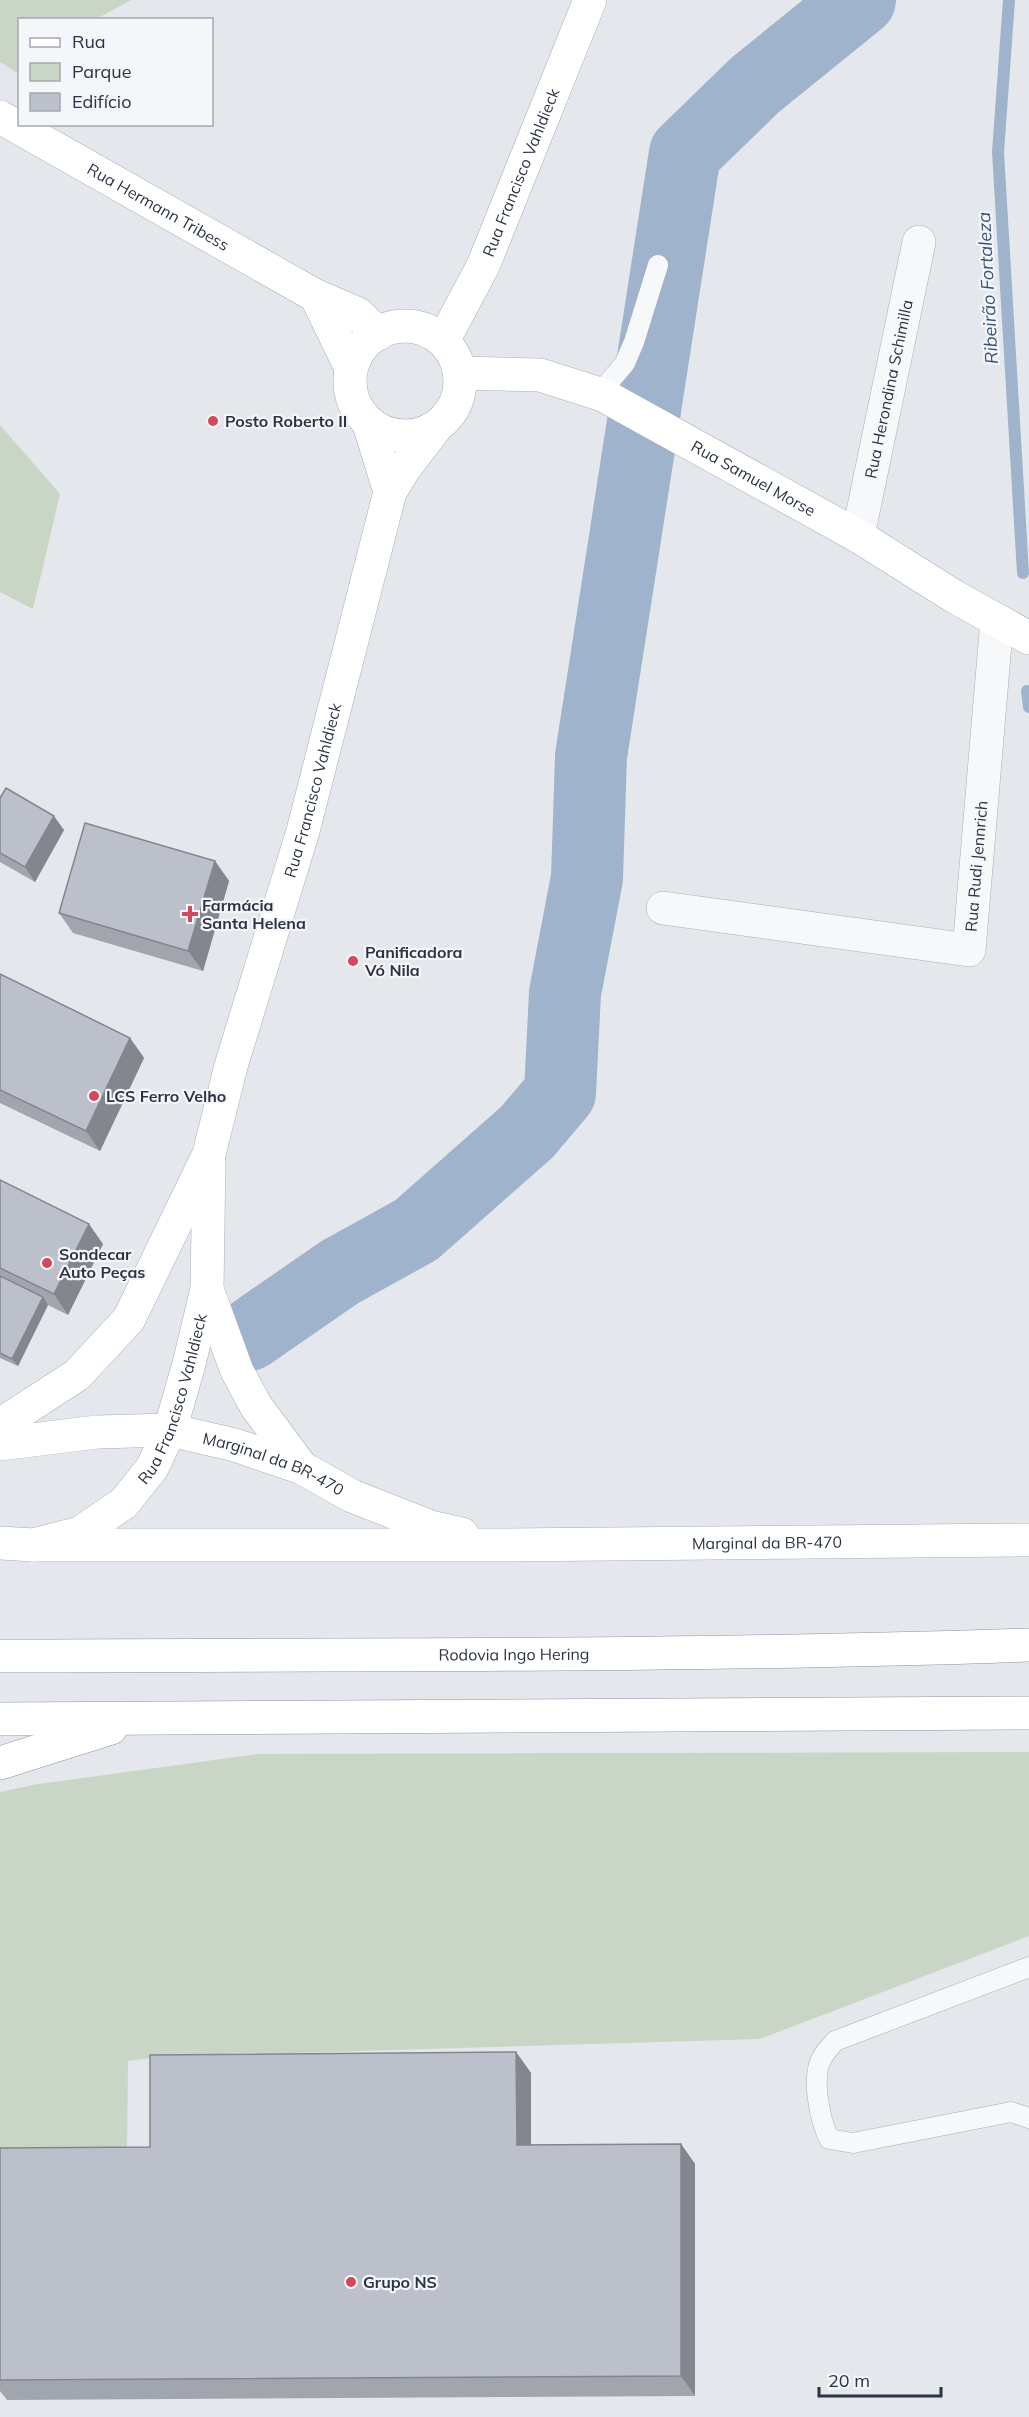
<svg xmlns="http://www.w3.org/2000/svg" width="1029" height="2417" font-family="Mulish,sans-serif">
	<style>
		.green { fill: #c9d6c5 }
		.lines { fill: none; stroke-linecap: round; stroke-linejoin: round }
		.stream { stroke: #9fb4cc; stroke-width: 12 }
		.river { stroke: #9fb4cc; stroke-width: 72 }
		.lane-casing { stroke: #a9aeb7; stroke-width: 21 }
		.street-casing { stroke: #a9aeb7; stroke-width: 34 }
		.secondary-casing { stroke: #a9aeb7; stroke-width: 34 }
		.highway-casing { stroke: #8b94a3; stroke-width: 34 }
		.lane { stroke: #f7f8fa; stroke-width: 20 }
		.street { stroke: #f7f8fa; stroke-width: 33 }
		.secondary { stroke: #fff; stroke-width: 33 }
		.highway { stroke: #fff; stroke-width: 33 }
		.wall { fill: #a1a5ae }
		.shaded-wall { fill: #83868d }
		.building { fill: #bbc0ca; stroke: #83868d; stroke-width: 1.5 }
		.poi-dot { fill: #d1495b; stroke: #f4f6f9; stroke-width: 2 }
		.labels { text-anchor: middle; stroke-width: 4.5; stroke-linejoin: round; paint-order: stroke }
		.street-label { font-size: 16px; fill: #2b3445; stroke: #f4f6f9 }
		.poi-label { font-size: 16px; font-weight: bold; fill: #2b3445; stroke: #f4f6f9; text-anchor: start }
		.water-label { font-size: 18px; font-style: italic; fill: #34527a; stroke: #f4f6f9 }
	</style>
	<rect width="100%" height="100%" fill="#e4e7ec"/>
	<g class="green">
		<polygon points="0,0 131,0 96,19 20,20 19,74 0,62"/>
		<polygon points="0,425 60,494 33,609 0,592"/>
		<polygon points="1029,1752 1029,1936 760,2039 158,2057 128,2061 127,2153 0,2164 0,1792 32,1785 257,1754"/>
	</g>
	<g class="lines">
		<g class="stream">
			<polyline points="1009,0 998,152 1023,573"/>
			<polyline points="1027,691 1029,707"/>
		</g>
		<polyline class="river" points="249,1335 340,1272 416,1230 527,1132 560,1093 565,993 587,878 591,756 685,153 755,85 860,0"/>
		<g class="lane-casing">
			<g id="lane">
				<polyline points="599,394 625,363 634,342 658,265"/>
				<path d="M1029,1967L835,2041C831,2046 826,2051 823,2056C810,2076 820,2119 829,2139L853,2143L1011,2112L1029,2118"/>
			</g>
		</g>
		<g class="street-casing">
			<g id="street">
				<path id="s1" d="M858,536L919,242"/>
				<path id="s2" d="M663,908L969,950L997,620"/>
			</g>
		</g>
		<g class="secondary-casing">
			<g id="secondary">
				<path id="s3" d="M0,117L316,296L358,314L378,334"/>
				<polyline points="316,296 351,368"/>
				<circle cx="405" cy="381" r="55"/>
				<path id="s4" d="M443,341L483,266L590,0"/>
				<path id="s5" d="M460,373L540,375L603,395L858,536L955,597L1029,638"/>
				<polyline points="369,424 390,492"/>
				<polyline points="207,1289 237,1371 256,1406 302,1468"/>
				<path id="s6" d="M0,1425L77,1375L129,1319L209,1154L231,1066L303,831L390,492L404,469L436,427"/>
				<path id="s7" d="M0,1444L97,1432L170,1430L235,1445L302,1468L352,1496L431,1527L462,1534"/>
				<path id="s8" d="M0,1543L33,1545L80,1533L124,1503L152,1468L170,1430L189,1364L207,1289L209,1162"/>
				<path id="s9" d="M33,1545H504L1029,1540"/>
			</g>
		</g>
		<g class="highway-casing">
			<g id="highway">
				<path id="s10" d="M0,1656C343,1654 686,1657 1029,1645"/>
				<polyline points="0,1719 1029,1713"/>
				<polyline points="0,1763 111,1728"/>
			</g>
		</g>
		<use href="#lane" class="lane"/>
		<use href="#street" class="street"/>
		<use href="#secondary" class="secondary"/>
		<use href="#highway" class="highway"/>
	</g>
	<g class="wall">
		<polygon points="0,798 64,830 35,882 0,862"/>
		<polygon points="215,861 229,881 203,971 73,933 59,913"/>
		<polygon points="0,974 130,1038 144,1058 100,1151 0,1103"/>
		<polygon points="0,1180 103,1244 68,1315 48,1305 18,1366 0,1358"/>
		<polygon points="516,2052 531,2073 531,2145 681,2144 695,2164 695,2396 7,2400 0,2391 0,2148 150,2147"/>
	</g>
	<g class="shaded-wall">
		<polygon points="54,816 64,830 35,882 25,867"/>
		<polygon points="215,861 229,881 203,971 188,951"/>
		<polygon points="130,1038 144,1058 100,1151 86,1131"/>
		<polygon points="89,1224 103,1244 68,1315 54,1294"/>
		<polygon points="43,1297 48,1305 18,1366 12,1359"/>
		<polygon points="516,2052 531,2073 531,2166 517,2145"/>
		<polygon points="681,2144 695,2164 695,2396 681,2376"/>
	</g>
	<g class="building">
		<polygon points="6,788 54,816 25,867 0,853 0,798"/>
		<polygon points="85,823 215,861 188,951 59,913"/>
		<polygon points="0,974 130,1038 86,1131 0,1090"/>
		<polygon points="0,1180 89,1224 54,1294 0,1268"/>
		<polygon points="0,1276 43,1297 12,1359 0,1353"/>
		<polygon points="516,2052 517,2145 681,2144 681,2376 0,2380 0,2148 150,2147 150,2055"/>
	</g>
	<g class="poi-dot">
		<circle cx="213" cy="421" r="6"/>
		<path d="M187 905h6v6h6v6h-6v6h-6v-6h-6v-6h6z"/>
		<circle cx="353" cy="961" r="6"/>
		<circle cx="94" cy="1096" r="6"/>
		<circle cx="47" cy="1263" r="6"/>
		<circle cx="351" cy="2282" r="6"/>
	</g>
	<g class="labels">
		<g class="street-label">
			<text dy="6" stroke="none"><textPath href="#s4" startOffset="186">Rua Francisco Vahldieck</textPath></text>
			<text dy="6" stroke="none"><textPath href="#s3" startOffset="182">Rua Hermann Tribess</textPath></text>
			<text dy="6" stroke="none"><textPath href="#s1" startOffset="150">Rua Herondina Schimilla</textPath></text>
			<text dy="6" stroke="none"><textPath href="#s5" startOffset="318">Rua Samuel Morse</textPath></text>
			<text dy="6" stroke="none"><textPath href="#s6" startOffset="730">Rua Francisco Vahldieck</textPath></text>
			<text dy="6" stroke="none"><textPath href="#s2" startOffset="393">Rua Rudi Jennrich</textPath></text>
			<text dy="6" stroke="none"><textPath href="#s8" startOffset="252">Rua Francisco Vahldieck</textPath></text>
			<text dy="6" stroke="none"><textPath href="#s7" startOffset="280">Marginal da BR-470</textPath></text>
			<text dy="6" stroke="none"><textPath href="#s9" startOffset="734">Marginal da BR-470</textPath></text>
			<text dy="6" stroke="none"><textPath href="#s10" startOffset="514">Rodovia Ingo Hering</textPath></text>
		</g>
		<g class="poi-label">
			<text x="225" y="427">Posto Roberto II</text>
			<text x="202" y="911">Farmácia<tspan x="202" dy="18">Santa Helena</tspan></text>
			<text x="365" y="958">Panificadora<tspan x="365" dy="18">Vó Nila</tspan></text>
			<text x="106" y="1102">LCS Ferro Velho</text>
			<text x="59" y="1260">Sondecar<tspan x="59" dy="18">Auto Peças</tspan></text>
			<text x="363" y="2288">Grupo NS</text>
		</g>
		<g class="water-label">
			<text transform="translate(988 288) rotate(-93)" y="6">Ribeirão Fortaleza</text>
		</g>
	</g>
	<rect x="18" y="18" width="195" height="108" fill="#f4f6f9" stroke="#a4a8b1" stroke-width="1.5"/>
	<rect x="30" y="38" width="30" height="9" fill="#ffffff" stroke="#a4a8b1" stroke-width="1.5"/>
	<text x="72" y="48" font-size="18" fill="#2b3445">Rua</text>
	<rect x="30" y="63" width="30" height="18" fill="#c9d6c5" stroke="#a4a8b1" stroke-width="1.5"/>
	<text x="72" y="78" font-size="18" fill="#2b3445">Parque</text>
	<rect x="30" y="93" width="30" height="18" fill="#bbc0ca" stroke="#a4a8b1" stroke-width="1.5"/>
	<text x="72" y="108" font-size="18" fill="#2b3445">Edifício</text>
	<path d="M819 2387v9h122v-9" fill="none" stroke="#2b3445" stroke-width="3"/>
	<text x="828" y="2387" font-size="18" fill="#2b3445" stroke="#f4f6f9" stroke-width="4.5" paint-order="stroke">20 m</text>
</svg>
